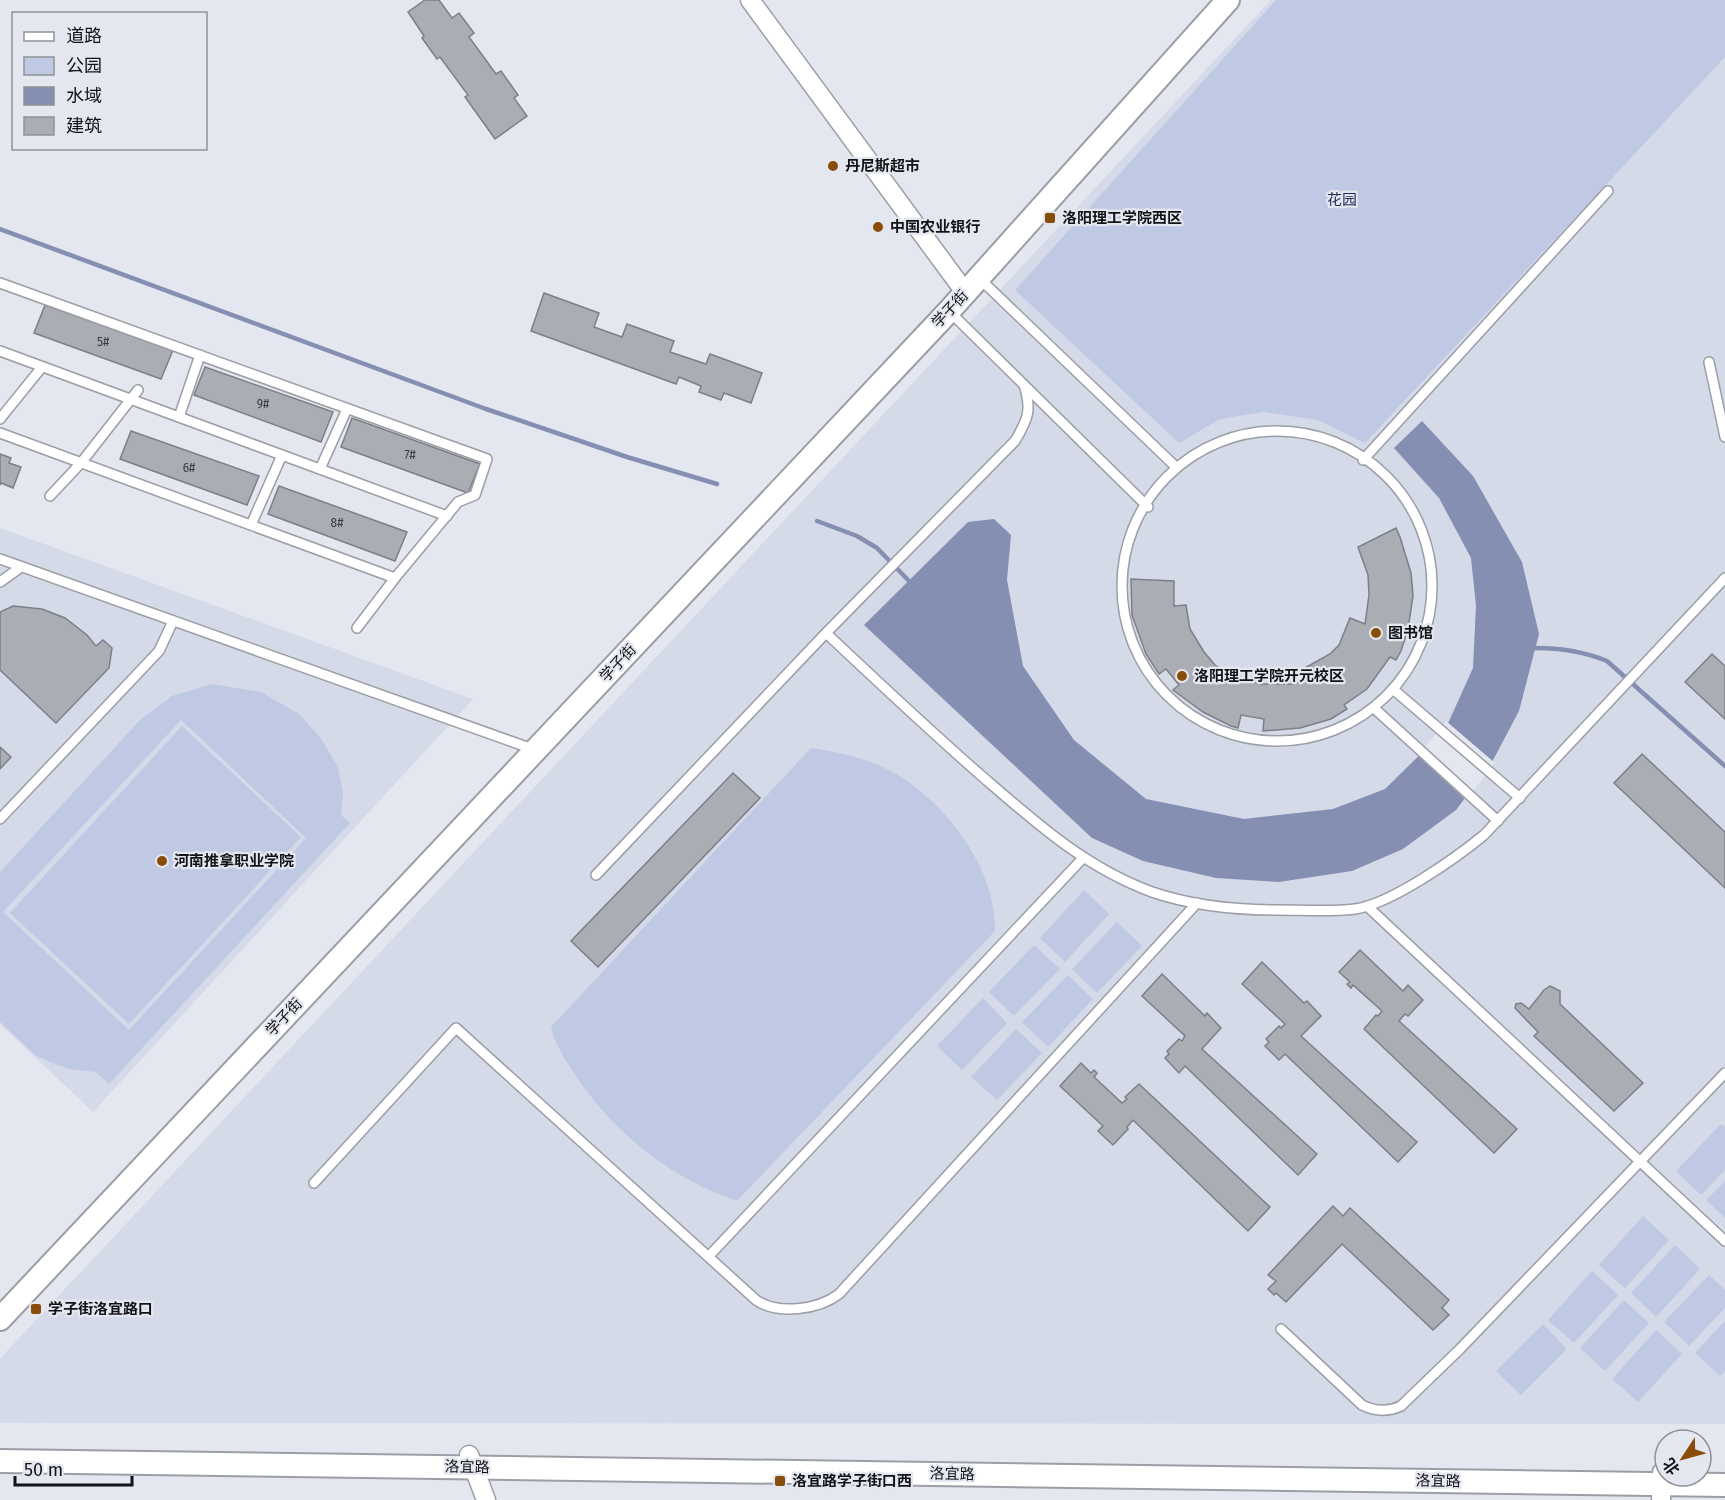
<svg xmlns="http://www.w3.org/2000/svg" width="1725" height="1500" font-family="'Fira Sans','Noto Sans SC',sans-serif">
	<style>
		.built { fill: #d5dae9 }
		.green { fill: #bfc9e4; fill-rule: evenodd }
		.water { fill: #848fb1 }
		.pier { fill: #e4e7ef }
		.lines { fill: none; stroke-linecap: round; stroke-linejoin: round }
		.stream { stroke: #848fb1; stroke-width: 4.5 }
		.building { fill: #aaadb4; stroke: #7d7f87; stroke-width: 1.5 }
		.service-casing { stroke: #9b9ea5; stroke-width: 12 }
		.minor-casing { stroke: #9b9ea5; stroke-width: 21 }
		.tertiary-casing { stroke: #9b9ea5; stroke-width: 26 }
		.service { stroke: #fff; stroke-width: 9 }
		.minor { stroke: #fff; stroke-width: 18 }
		.tertiary { stroke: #fff; stroke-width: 22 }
		.poi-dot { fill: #894d0b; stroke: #e4e7ef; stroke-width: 2 }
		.labels { text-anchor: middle; stroke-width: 4.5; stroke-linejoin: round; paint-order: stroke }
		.number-label { font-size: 12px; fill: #383a3e }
		.poi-label { font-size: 15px; font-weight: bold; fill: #121316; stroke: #e4e7ef; text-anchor: start }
		.park-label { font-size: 15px; fill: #1e2956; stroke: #e4e7ef }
		.street-label { font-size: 15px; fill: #121316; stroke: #e4e7ef }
	</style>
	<rect width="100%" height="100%" fill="#e4e7ef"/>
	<g class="built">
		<polygon points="1271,0 1725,0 1725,1424 0,1423 0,1359 6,1352"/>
		<polygon points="0,528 473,699 93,1112 0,1024"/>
	</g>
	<g class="green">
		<polygon points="1276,0 1725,0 1725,57 1365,443 1318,420 1263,412 1220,419 1179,443 1015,290"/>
		<path d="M212,684L261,692L299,714L320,737L338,767L343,793L341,815L350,823L109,1084L96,1072L68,1069L36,1056L0,1022V872L141,719L172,696ZM181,720L306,838L129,1030L3,912Z"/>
		<polygon points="182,726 301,837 129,1024 10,913"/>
		<path d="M811,748C839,752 865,758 891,771C944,800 997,868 995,931L737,1201C725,1196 711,1192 699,1185C650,1161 606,1121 576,1076C566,1061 555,1045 551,1027Z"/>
		<polygon points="1084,890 1109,914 1065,962 1040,938"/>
		<polygon points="1117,922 1142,946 1097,993 1072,969"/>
		<polygon points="1034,945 1060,969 1014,1016 989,992"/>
		<polygon points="1068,975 1093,999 1048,1047 1022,1022"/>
		<polygon points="983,998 1007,1023 962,1070 937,1046"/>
		<polygon points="1016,1029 1042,1053 997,1100 971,1077"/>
		<polygon points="1721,1124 1725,1127 1725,1170 1701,1195 1676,1171"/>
		<polygon points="1725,1181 1725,1218 1706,1200"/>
		<polygon points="1643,1216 1669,1240 1625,1288 1599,1265"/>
		<polygon points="1675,1245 1700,1269 1656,1317 1631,1293"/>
		<polygon points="1592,1271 1618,1295 1574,1343 1548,1320"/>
		<polygon points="1709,1275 1725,1290 1725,1308 1689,1346 1664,1322"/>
		<polygon points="1624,1300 1649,1323 1605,1371 1580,1348"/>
		<polygon points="1725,1321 1725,1371 1720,1376 1695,1353"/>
		<polygon points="1543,1324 1567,1349 1521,1395 1496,1371"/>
		<polygon points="1656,1330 1682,1354 1638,1402 1612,1379"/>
	</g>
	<polygon class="water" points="1422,421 1473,476 1522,562 1539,634 1519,711 1492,762 1456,810 1403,849 1352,871 1279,882 1216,878 1143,861 1092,838 864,625 968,522 994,519 1011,535 1007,580 1023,666 1074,740 1146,799 1244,819 1333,809 1385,789 1445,730 1473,668 1476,606 1471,558 1439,498 1394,448"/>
	<polygon class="pier" points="1446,721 1495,763 1466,800 1417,755 1442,728"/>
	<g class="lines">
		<g class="stream">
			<polyline points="0,229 486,409 627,457 717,484"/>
			<polyline points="817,521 857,536 877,548 909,581"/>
			<path d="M1535,648C1561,648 1583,651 1607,661L1725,766"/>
		</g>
	</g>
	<g class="building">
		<polygon points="425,0 439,0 452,18 459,13 474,33 469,37 496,74 501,71 518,95 514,98 527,116 495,139 465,97 468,95 440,57 437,59 422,38 424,36 408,12"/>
		<polygon points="544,293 599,313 594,327 622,337 627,324 674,341 670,352 706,364 710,354 762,373 751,403 724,393 721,400 699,392 701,386 679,377 676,384 531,331"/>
		<polygon points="45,305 173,350 161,379 34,333"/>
		<polygon points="205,367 333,412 321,442 194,395"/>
		<polygon points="352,418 480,464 468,493 341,447"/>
		<polygon points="131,431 259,476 247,505 120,459"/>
		<polygon points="0,454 11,458 9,463 21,467 13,488 1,483 0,485"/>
		<polygon points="279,486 407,532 395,561 268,514"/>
		<polygon points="1396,528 1400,537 1411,573 1413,596 1408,629 1401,651 1396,660 1390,657 1367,689 1344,705 1347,709 1331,719 1300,728 1263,731 1264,719 1241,715 1238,728 1231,726 1203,712 1173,690 1179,685 1166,669 1159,674 1146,654 1132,615 1131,579 1174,581 1174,606 1186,605 1190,629 1204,652 1215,665 1229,675 1260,684 1293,684 1304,681 1301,670 1330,654 1339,645 1350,618 1365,624 1369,595 1368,575 1358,547"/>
		<polygon points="13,606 42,609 65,618 87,635 96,646 103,640 112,648 109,668 56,723 0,670 0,612"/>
		<polygon points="1712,654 1725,666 1725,719 1685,682"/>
		<polygon points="0,747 11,757 0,769"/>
		<polygon points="1642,754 1725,832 1725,888 1614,783"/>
		<polygon points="733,773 760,798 598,967 571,941"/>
		<polygon points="1360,950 1403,991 1408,985 1423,1000 1408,1016 1405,1014 1399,1021 1517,1129 1494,1153 1364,1029 1376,1015 1378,1016 1382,1011 1353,985 1351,988 1347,984 1350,982 1339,972"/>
		<polygon points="1262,962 1304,1003 1307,1001 1321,1016 1301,1036 1417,1142 1398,1162 1285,1054 1279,1060 1265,1046 1269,1042 1266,1039 1279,1026 1281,1028 1285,1024 1242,984"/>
		<polygon points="1162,974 1205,1016 1207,1013 1221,1028 1202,1049 1317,1154 1298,1175 1185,1066 1179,1073 1165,1058 1169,1054 1167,1051 1179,1039 1182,1041 1185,1036 1142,996"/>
		<polygon points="1550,986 1560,991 1560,1004 1643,1083 1614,1111 1534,1036 1538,1032 1515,1008 1516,1004 1521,1003 1529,1009 1544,990"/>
		<polygon points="1081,1063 1091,1073 1094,1070 1097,1073 1094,1077 1122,1103 1127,1099 1125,1097 1139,1084 1270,1207 1248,1231 1133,1120 1127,1127 1128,1129 1113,1145 1098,1131 1103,1126 1060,1086"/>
		<polygon points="1333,1206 1343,1216 1350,1208 1449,1300 1442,1308 1449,1315 1433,1330 1342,1244 1286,1302 1276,1293 1274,1295 1268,1289 1276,1281 1268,1275"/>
	</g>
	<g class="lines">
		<g class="service-casing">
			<g id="service">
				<polyline points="979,278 1176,467"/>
				<polyline points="0,283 487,459 475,495 458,502 395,578"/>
				<polyline points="948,310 1148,507"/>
				<polyline points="0,351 447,516"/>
				<polyline points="1709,362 1725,437"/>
				<polyline points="179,417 200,355"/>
				<polyline points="0,419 42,367"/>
				<circle cx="1277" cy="586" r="155"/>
				<polyline points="0,433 395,578 357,628"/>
				<polyline points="1363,460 1608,191"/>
				<polyline points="320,469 347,409"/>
				<polyline points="50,496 81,463 138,390"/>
				<polyline points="251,525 282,455"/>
				<polyline points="0,559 527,747 534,752"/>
				<polyline points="0,582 21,567"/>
				<path d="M826,633C878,682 930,731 984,778C1036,823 1086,868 1152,892C1193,906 1235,910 1278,910C1303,910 1330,912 1355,909C1391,904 1456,858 1484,835L1725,578"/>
				<polyline points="1394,690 1520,798"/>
				<polyline points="1375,709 1498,821"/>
				<polyline points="0,819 159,651 173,621"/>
				<path d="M596,875L826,633L1015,441C1028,419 1032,410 1024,385"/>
				<polyline points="1367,906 1725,1241"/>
				<path d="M314,1183L456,1028L756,1300C778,1315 818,1310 839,1294L1197,903"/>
				<polyline points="709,1256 1083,858"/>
				<path d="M1281,1329L1362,1405C1374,1411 1388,1412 1401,1406L1460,1349L1725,1073"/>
			</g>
		</g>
		<g class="minor-casing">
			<g id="minor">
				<polyline points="750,0 962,288 967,291"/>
				<polyline points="469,1455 486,1500"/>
				<polyline points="1661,1500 1662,1472"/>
			</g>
		</g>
		<g class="tertiary-casing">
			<g id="tertiary">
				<polyline points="0,1319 949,311 1228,0"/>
				<polyline points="0,1461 1725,1485"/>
			</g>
		</g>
		<use href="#service" class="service"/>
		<use href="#minor" class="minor"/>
		<use href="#tertiary" class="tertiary"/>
	</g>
	<g class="poi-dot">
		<circle cx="833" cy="166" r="6"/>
		<rect x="1044" y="212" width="12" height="12" rx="3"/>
		<circle cx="878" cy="227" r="6"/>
		<circle cx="1376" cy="633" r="6"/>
		<circle cx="1182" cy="676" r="6"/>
		<circle cx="162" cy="861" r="6"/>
		<rect x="30" y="1303" width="12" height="12" rx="3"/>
		<rect x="774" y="1475" width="12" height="12" rx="3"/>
	</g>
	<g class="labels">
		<g class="number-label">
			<text x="103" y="346">5#</text>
			<text x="263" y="408">9#</text>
			<text x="410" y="459">7#</text>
			<text x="189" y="472">6#</text>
			<text x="337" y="527">8#</text>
		</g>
		<g class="poi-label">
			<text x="845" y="171">丹尼斯超市</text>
			<text x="1062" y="223">洛阳理工学院西区</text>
			<text x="890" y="232">中国农业银行</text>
			<text x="1388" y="638">图书馆</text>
			<text x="1194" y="681">洛阳理工学院开元校区</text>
			<text x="174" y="866">河南推拿职业学院</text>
			<text x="48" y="1314">学子街洛宜路口</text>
			<text x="792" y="1486">洛宜路学子街口西</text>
		</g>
		<g class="park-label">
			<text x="1342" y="205">花园</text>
		</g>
		<g class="street-label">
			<text transform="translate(950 309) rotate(-47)" y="5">学子街</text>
			<text transform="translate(618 663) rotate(-47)" y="5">学子街</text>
			<text transform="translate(284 1017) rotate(-47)" y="5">学子街</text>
			<text transform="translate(467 1467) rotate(1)" y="5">洛宜路</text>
			<text transform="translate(952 1474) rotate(1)" y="5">洛宜路</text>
			<text transform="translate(1438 1481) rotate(1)" y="5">洛宜路</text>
		</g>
	</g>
	<rect x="12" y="12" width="195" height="138" fill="#e4e7ef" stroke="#909298" stroke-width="1.5"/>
	<rect x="24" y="32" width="30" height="9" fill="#ffffff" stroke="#909298" stroke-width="1.5"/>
	<text x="66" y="42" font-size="18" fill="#121316">道路</text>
	<rect x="24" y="57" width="30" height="18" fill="#bfc9e4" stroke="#909298" stroke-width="1.5"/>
	<text x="66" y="72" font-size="18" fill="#121316">公园</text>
	<rect x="24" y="87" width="30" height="18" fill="#848fb1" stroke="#909298" stroke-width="1.5"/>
	<text x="66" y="102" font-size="18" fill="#121316">水域</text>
	<rect x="24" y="117" width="30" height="18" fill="#aaadb4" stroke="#909298" stroke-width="1.5"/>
	<text x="66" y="132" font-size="18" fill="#121316">建筑</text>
	<g transform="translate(1683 1458) rotate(234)"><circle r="28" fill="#e4e7ef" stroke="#909298" stroke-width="1.5"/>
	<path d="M0-4.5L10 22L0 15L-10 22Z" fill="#894d0b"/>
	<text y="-9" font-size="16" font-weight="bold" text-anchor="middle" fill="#121316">北</text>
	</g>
	<path d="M15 1476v9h117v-9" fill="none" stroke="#121316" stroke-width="3"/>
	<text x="24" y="1476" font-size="18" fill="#121316" stroke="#e4e7ef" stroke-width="4.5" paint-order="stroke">50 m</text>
</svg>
